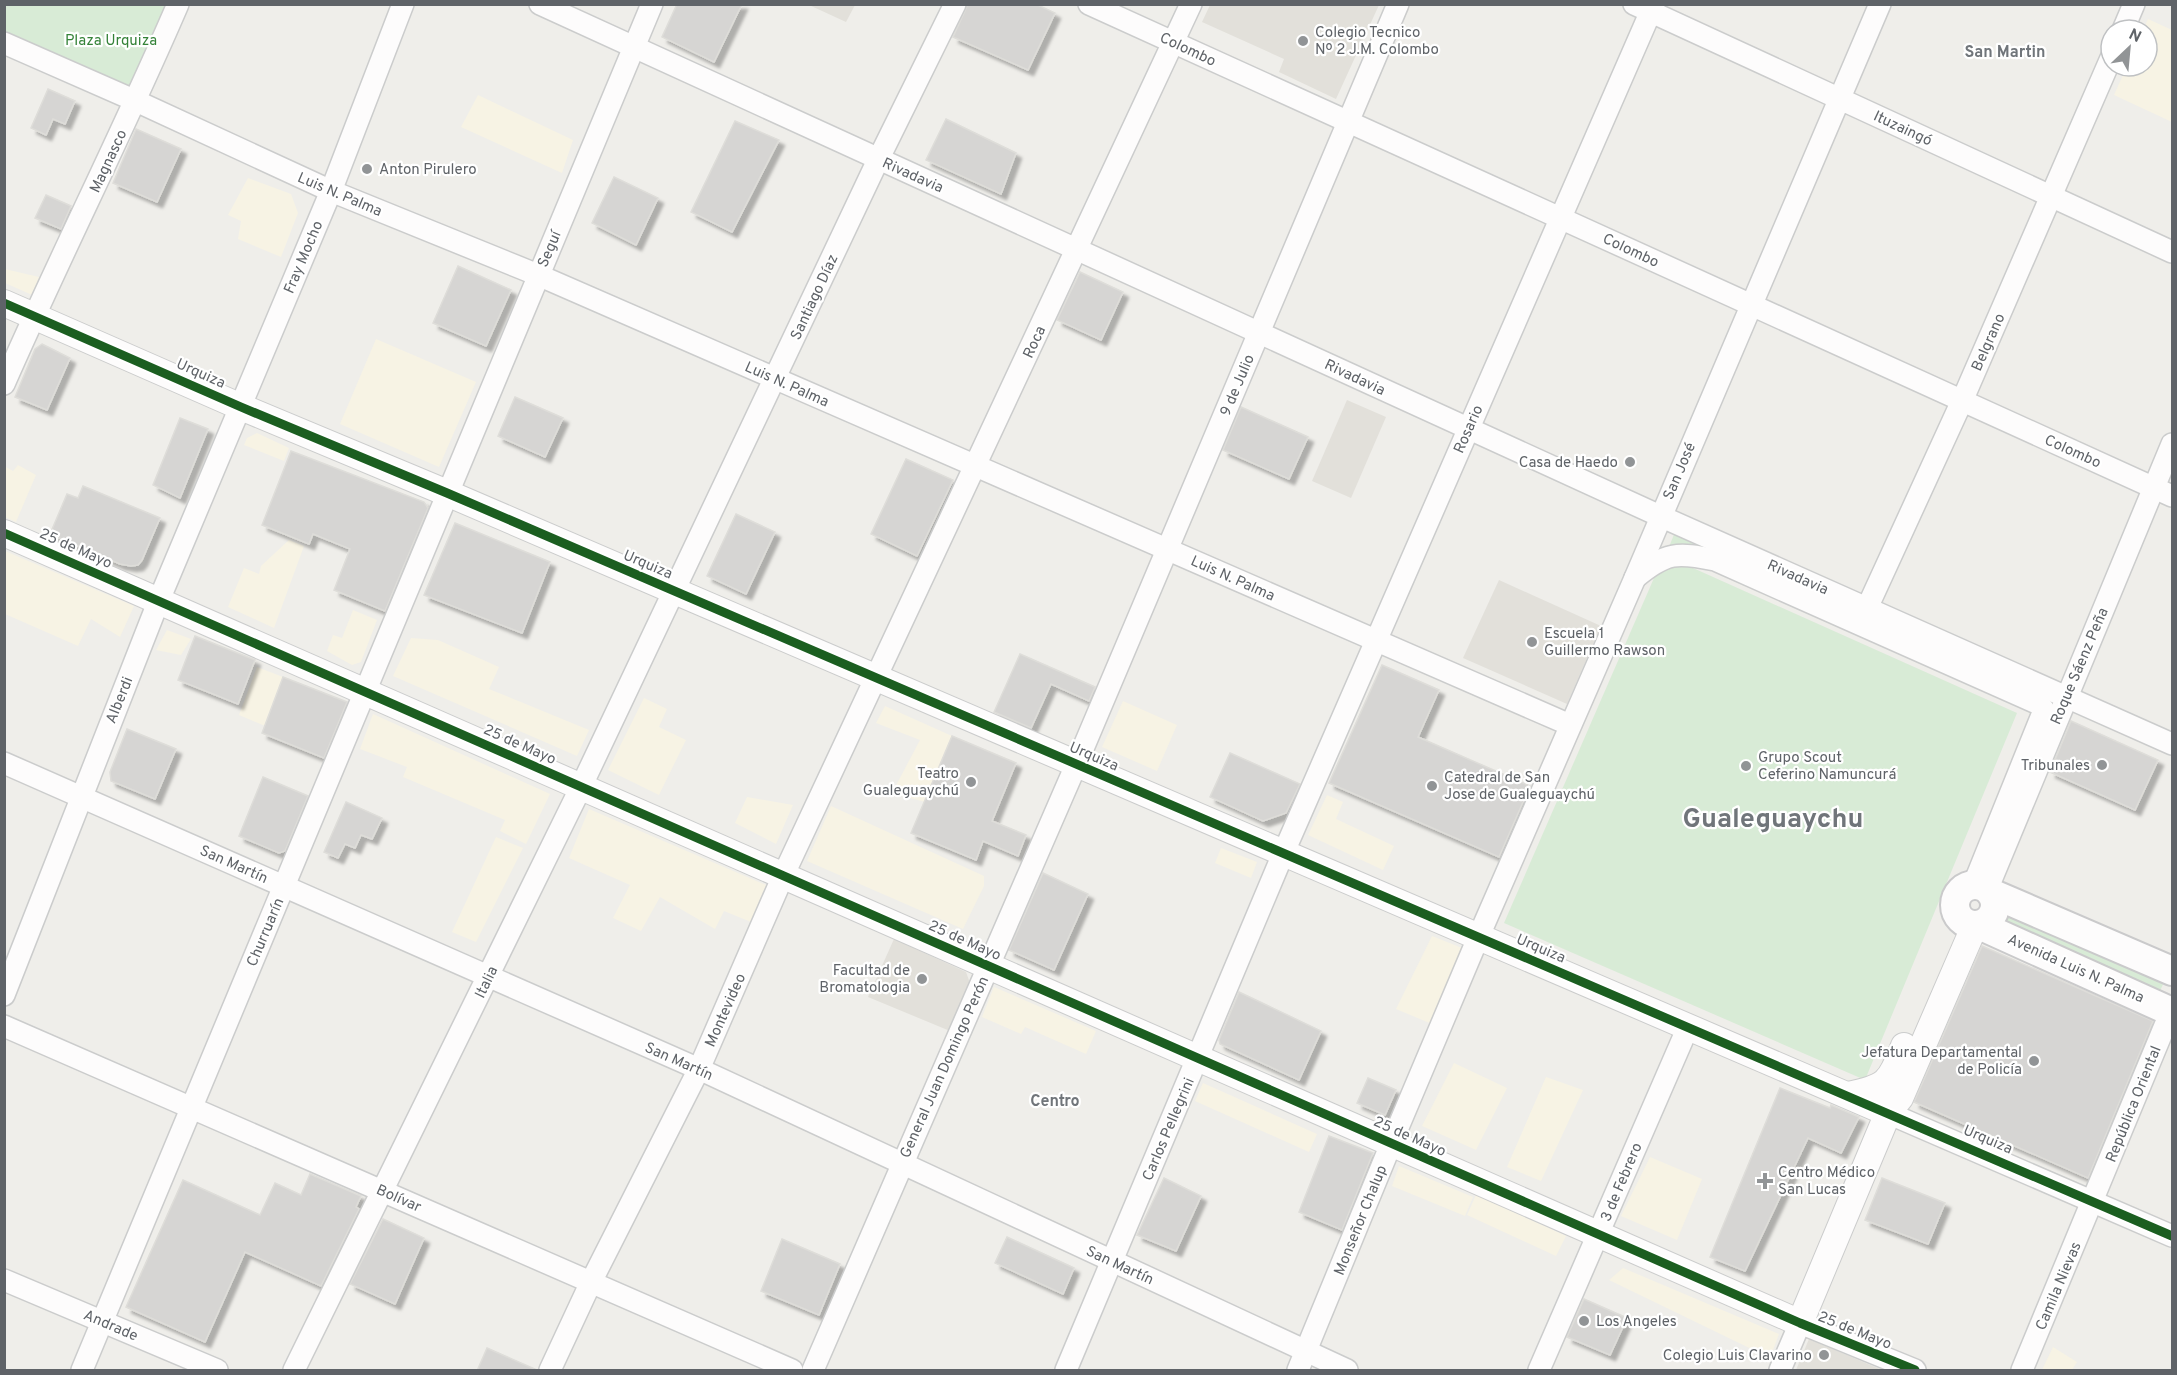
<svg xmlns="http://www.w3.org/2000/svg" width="2177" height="1375" font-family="Overpass,sans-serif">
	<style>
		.commercial { fill: #f7f3e4 }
		.education { fill: #e2e0da }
		.green { fill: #d8ebd6 }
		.building { fill: #d6d5d3; stroke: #deddd9; stroke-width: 1.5; filter: url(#shadow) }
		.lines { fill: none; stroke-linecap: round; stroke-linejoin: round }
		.minor-casing { stroke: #cbcccc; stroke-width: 24 }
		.tertiary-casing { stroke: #cbcccc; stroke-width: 28 }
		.secondary-casing { stroke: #cacacb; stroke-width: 32 }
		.minor { stroke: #fdfcfc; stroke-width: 21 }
		.tertiary { stroke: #fdfcfc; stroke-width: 26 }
		.secondary { stroke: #fdfcfc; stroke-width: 28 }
		.cycleway-casing { stroke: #fff; stroke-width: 13 }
		.cycleway { stroke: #1b5e20; stroke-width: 9 }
		.poi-dot { fill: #919496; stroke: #fff; stroke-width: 2 }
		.labels { text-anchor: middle; stroke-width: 4.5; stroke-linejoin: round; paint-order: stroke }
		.poi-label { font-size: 15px; fill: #5f6368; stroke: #fff; text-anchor: start }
		.park-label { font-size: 15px; fill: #348238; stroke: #fff }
		.street-label { font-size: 15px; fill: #5f6368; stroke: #fff }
		.neighbourhood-label { font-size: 16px; font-weight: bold; fill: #70757a; stroke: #fff }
		.town-label { font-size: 27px; font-weight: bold; fill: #70757a; stroke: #fff }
	</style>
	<defs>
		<filter id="shadow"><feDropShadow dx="5.5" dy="5.5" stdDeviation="1.5" flood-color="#0004"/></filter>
	</defs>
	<rect width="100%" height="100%" fill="#efeeea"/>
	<g class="commercial">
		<polygon points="2148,19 2172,30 2172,122 2114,95 2127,66 2147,66 2147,30 2143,30"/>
		<polygon points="478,95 573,140 562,173 461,127"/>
		<polygon points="248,178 291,194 298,213 281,257 238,239 241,221 228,215"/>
		<polygon points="5,269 39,277 32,295 5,283"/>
		<polygon points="376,339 476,382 439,467 340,424"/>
		<polygon points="257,433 289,448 284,461 244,445 247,438"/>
		<polygon points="18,465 36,475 16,522 5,517 4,466 13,471"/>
		<polygon points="289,540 304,546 274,628 228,607 244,568 259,574 261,566"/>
		<polygon points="5,551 134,606 120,637 91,619 78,646 5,614"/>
		<polygon points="353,610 377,620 361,662 352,665 327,651 333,635 342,638"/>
		<polygon points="167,630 191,639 181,655 156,650"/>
		<polygon points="411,638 438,640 499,667 489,689 589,730 577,756 393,676"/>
		<polygon points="257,667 283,677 265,726 239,715"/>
		<polygon points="644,698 667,709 659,727 686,740 659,795 608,770"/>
		<polygon points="1123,701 1177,725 1157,771 1102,747"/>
		<polygon points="885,706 952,736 925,802 892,793 920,740 876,723"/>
		<polygon points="373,714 550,794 526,844 500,831 505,820 403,777 407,767 360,749"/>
		<polygon points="1327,795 1343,802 1336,819 1394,846 1383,870 1308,835"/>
		<polygon points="747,797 793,805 776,844 735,823"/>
		<polygon points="831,806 984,876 984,886 963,929 807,861"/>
		<polygon points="589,809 766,885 751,922 724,911 715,929 660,897 641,931 613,918 630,885 569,858"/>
		<polygon points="496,837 523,848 476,942 452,932"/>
		<polygon points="1221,848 1257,862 1251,878 1215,863"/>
		<polygon points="1432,936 1462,948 1432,1024 1396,1009"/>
		<polygon points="994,987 1096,1031 1086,1054 1025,1027 1021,1034 982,1017"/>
		<polygon points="1454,1063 1507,1088 1476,1150 1422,1126"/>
		<polygon points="1546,1077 1583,1090 1541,1181 1507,1167"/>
		<polygon points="1203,1083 1317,1134 1309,1152 1195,1101"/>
		<polygon points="1650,1157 1702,1179 1677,1240 1621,1216"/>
		<polygon points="1399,1166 1473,1197 1465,1216 1392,1186"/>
		<polygon points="1476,1195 1566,1236 1556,1256 1467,1215"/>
		<polygon points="1623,1268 1779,1334 1770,1358 1609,1280"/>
		<polygon points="2053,1347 2077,1362 2072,1370 2042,1370"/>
	</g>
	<g class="education">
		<polygon points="809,5 855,5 846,22"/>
		<polygon points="1210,5 1210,4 1379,5 1336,99 1279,72 1284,59 1202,22"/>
		<polygon points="1347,400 1386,417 1351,498 1312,481"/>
		<polygon points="1499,580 1601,626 1567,704 1463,658"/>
		<polygon points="894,939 966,972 971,986 950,1031 868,997"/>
		<polygon points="1809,1339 1882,1370 1796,1370"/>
	</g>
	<g class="green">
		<polygon points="5,4 164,4 165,5 130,86 5,31"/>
		<polygon points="1675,532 1702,546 1669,547"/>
		<polygon points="1664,555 2017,713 1865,1080 1504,923"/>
		<polygon points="2009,911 2165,980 2159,993 2003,925"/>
	</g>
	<g class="building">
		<polygon points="677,4 742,4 714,62 662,37"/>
		<polygon points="968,4 1036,4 1055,13 1028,70 953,37"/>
		<polygon points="48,89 75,101 65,124 53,119 46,135 31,128"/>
		<polygon points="946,119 1016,153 1001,194 926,160"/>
		<polygon points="735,121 779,140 732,232 691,212"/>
		<polygon points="136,129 181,149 157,202 113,183"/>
		<polygon points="614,177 658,198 636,245 592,223"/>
		<polygon points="46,195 71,206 61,229 35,218"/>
		<polygon points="458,266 511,290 486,346 433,323"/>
		<polygon points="1080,272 1123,292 1101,340 1057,320"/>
		<polygon points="42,344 70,358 47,410 15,397 35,349"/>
		<polygon points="515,397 563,418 545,457 498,436"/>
		<polygon points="1241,407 1308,437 1289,479 1223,450"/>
		<polygon points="180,418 208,429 180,498 153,485"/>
		<polygon points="291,451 424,502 428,508 385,611 334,590 350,549 313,534 309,544 262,525"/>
		<polygon points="906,459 953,480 917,556 871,534"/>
		<polygon points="83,486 160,518 142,560 138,565 131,566 120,564 50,534 67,494 78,498"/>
		<polygon points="736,514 775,532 746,594 707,576"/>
		<polygon points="455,523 550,562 522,633 424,595"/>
		<polygon points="195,636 255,660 238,704 178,680"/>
		<polygon points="1020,654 1095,687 1089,701 1051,684 1031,728 994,712"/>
		<polygon points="1382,665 1439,690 1418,737 1530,786 1499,857 1329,783"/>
		<polygon points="283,677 347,702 324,758 262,733"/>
		<polygon points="2071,721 2158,760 2135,810 2050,772"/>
		<polygon points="127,729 176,749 155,799 111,781 110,772"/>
		<polygon points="952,736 1016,763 992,821 1026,835 1018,856 983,841 976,860 911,833"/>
		<polygon points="1230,753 1300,784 1286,813 1263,821 1210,797"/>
		<polygon points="263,777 308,796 285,851 279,853 239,836"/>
		<polygon points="346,802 382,818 372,839 361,835 355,848 345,844 338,858 324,852"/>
		<polygon points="1043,873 1088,894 1054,970 1009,950"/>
		<polygon points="1982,946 2153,1021 2088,1178 1914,1102"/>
		<polygon points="1239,992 1321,1031 1299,1080 1220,1044 1219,1040"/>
		<polygon points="1368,1078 1396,1090 1385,1115 1357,1103"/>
		<polygon points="1780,1088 1830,1108 1831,1105 1859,1117 1841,1153 1808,1138 1745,1271 1710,1257"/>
		<polygon points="1329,1136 1373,1153 1342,1230 1299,1212"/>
		<polygon points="310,1174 361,1196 356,1207 359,1209 321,1286 245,1252 205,1342 126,1307 183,1180 260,1215 275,1183 301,1195"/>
		<polygon points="1164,1178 1201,1196 1176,1251 1137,1235"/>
		<polygon points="1882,1178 1945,1203 1928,1244 1865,1220"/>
		<polygon points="383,1219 424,1238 395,1304 350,1284"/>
		<polygon points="1007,1237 1074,1268 1063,1294 995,1263"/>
		<polygon points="782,1239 840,1264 819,1315 761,1291"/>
		<polygon points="1584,1299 1627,1318 1610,1355 1567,1337"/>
		<polygon points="487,1348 537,1370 537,1371 477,1371"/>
	</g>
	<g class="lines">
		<g class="minor-casing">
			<g id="minor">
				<polyline points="540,4 1660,516 2172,744"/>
				<polyline points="1089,4 2172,496"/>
				<polyline points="1634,4 2172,252"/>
				<polyline points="2123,30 2134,4"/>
				<polyline points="4,43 136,101 331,191 538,275 1570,725"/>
				<path d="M4,384C60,256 123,132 178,4"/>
				<path d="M1635,578C1666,552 1677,552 1715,560L2039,704L2044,710L1973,886"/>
				<polyline points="1862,619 1962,401 2111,58"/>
				<polyline points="4,763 699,1069 1347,1370"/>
				<polyline points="1987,890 2172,444"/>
				<polyline points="4,995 159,600 331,191 403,4"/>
				<polyline points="4,1026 792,1370"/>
				<polyline points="1888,1113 2172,1236"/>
				<polyline points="4,1280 217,1370"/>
				<polyline points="82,1370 652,4"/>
				<polyline points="294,1370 581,787 878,160 955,4"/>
				<polyline points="550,1370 591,1282 699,1069 783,876 1191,4"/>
				<polyline points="813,1370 1076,765 1398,4"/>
				<polyline points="1066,1370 1283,854 1654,4"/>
				<polyline points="1298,1370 1391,1144 1478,938 1635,578 1880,4"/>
				<polyline points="1539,1370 1688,1027"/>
				<polyline points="1780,1370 1800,1323 1915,1370"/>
				<polyline points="2022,1370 2171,1011"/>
			</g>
		</g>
		<g class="tertiary-casing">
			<g id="tertiary">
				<polyline points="4,303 241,407 447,493 1888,1113"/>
				<polyline points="4,533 1800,1323 1888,1113 1900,1098 1975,925"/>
				<path d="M1848,1095C1888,1087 1889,1083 1904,1046"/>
			</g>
		</g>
		<g class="secondary-casing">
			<g id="secondary">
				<circle cx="1975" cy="905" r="20"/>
				<polyline points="1991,893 2172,971"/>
				<polyline points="1979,925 2172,1012"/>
			</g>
		</g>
		<use href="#minor" class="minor"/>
		<use href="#tertiary" class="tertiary"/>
		<use href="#secondary" class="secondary"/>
		<g class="cycleway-casing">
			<g id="cycleway">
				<polyline points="4,303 241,407 447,493 2172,1236"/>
				<polyline points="4,533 1800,1323 1915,1370"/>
			</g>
		</g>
		<use href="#cycleway" class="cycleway"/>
	</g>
	<g class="poi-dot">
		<circle cx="1303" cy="41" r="6"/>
		<circle cx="367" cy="169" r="6"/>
		<circle cx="1630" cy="462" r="6"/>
		<circle cx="1532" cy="642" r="6"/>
		<circle cx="2102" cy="765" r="6"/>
		<circle cx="1746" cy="766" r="6"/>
		<circle cx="971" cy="782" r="6"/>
		<circle cx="1432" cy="786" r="6"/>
		<circle cx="922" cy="979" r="6"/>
		<circle cx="2034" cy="1061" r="6"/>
		<path d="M1762 1172h6v6h6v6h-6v6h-6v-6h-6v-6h6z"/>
		<circle cx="1584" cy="1321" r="6"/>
		<circle cx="1824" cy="1355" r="6"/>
	</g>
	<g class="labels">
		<g class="poi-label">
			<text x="1315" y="37">Colegio Tecnico<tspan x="1315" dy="17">Nº 2 J.M. Colombo</tspan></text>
			<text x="379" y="174">Anton Pirulero</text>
			<text x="1618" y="467" text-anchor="end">Casa de Haedo</text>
			<text x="1544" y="638">Escuela 1<tspan x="1544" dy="17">Guillermo Rawson</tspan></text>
			<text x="1758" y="762">Grupo Scout<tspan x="1758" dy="17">Ceferino Namuncurá</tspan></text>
			<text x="2090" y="770" text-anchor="end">Tribunales</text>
			<text x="959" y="778" text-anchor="end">Teatro<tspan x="959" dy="17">Gualeguaychú</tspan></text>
			<text x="1444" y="782">Catedral de San<tspan x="1444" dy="17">Jose de Gualeguaychú</tspan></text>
			<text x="910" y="975" text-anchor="end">Facultad de<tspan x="910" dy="17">Bromatologia</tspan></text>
			<text x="2022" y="1057" text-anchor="end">Jefatura Departamental<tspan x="2022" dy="17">de Policía</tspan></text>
			<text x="1778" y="1177">Centro Médico<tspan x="1778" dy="17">San Lucas</tspan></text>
			<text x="1596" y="1326">Los Angeles</text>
			<text x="1812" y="1360" text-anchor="end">Colegio Luis Clavarino</text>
		</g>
		<g class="park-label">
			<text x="111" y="45">Plaza Urquiza</text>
		</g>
		<g class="street-label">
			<text transform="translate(1188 49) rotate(25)" y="5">Colombo</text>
			<text transform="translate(1903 128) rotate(25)" y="5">Ituzaingó</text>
			<text transform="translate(108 161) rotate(-65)" y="5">Magnasco</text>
			<text transform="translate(913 175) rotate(24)" y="5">Rivadavia</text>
			<text transform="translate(340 194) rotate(23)" y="5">Luis N. Palma</text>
			<text transform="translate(549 249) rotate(-67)" y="5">Seguí</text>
			<text transform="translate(1631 250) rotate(25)" y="5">Colombo</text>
			<text transform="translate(303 257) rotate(-67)" y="5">Fray Mocho</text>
			<text transform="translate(814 297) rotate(-65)" y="5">Santiago Díaz</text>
			<text transform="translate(1034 342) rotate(-65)" y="5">Roca</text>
			<text transform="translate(1988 342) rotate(-66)" y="5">Belgrano</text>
			<text transform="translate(201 373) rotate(24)" y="5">Urquiza</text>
			<text transform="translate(1355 377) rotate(25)" y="5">Rivadavia</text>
			<text transform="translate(787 384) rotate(24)" y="5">Luis N. Palma</text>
			<text transform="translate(1237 385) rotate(-67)" y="5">9 de Julio</text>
			<text transform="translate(1468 429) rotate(-66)" y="5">Rosario</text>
			<text transform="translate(2073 451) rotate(24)" y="5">Colombo</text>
			<text transform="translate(1679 471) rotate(-67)" y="5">San José</text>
			<text transform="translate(76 548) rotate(24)" y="5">25 de Mayo</text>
			<text transform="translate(648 564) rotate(23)" y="5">Urquiza</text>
			<text transform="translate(1798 577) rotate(24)" y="5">Rivadavia</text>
			<text transform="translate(1233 578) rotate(24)" y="5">Luis N. Palma</text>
			<text transform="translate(2079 666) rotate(-67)" y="5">Roque Sáenz Peña</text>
			<text transform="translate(119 700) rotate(-68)" y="5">Alberdi</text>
			<text transform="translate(520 744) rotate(24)" y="5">25 de Mayo</text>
			<text transform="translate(1094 756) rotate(23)" y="5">Urquiza</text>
			<text transform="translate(234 864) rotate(24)" y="5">San Martín</text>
			<text transform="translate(265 932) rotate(-67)" y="5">Churruarín</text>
			<text transform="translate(965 940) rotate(24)" y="5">25 de Mayo</text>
			<text transform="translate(1541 948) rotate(23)" y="5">Urquiza</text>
			<text transform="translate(2076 968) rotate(24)" y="5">Avenida Luis N. Palma</text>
			<text transform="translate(486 982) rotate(-64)" y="5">Italia</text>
			<text transform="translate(725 1010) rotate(-66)" y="5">Montevideo</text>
			<text transform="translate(679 1061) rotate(24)" y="5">San Martín</text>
			<text transform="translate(944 1067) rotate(-66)" y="5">General Juan Domingo Perón</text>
			<text transform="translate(2133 1104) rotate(-68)" y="5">República Oriental</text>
			<text transform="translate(1168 1129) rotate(-67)" y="5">Carlos Pellegrini</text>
			<text transform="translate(1410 1136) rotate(24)" y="5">25 de Mayo</text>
			<text transform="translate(1988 1139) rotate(23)" y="5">Urquiza</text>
			<text transform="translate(1621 1182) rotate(-67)" y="5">3 de Febrero</text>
			<text transform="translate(399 1198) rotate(24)" y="5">Bolívar</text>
			<text transform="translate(1360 1220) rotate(-68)" y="5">Monseñor Chalup</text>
			<text transform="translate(1120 1265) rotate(25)" y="5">San Martín</text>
			<text transform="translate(2058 1286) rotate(-67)" y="5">Camila Nievas</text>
			<text transform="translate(111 1325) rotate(23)" y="5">Andrade</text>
			<text transform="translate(1855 1330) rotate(22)" y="5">25 de Mayo</text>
		</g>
		<g class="neighbourhood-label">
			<text x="2005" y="57">San Martin</text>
			<text x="1055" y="1106">Centro</text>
		</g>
		<g class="town-label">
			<text x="1773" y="827">Gualeguaychu</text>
		</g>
	</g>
	<rect width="2177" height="1375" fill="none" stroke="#5f6368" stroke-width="12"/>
	<g transform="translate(2129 48) rotate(26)"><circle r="28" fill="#ffffff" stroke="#bfc1c3" stroke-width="1.5"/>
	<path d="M0-4.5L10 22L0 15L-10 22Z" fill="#919496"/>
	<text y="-9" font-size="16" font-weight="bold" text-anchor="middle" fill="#5f6368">N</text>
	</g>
</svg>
